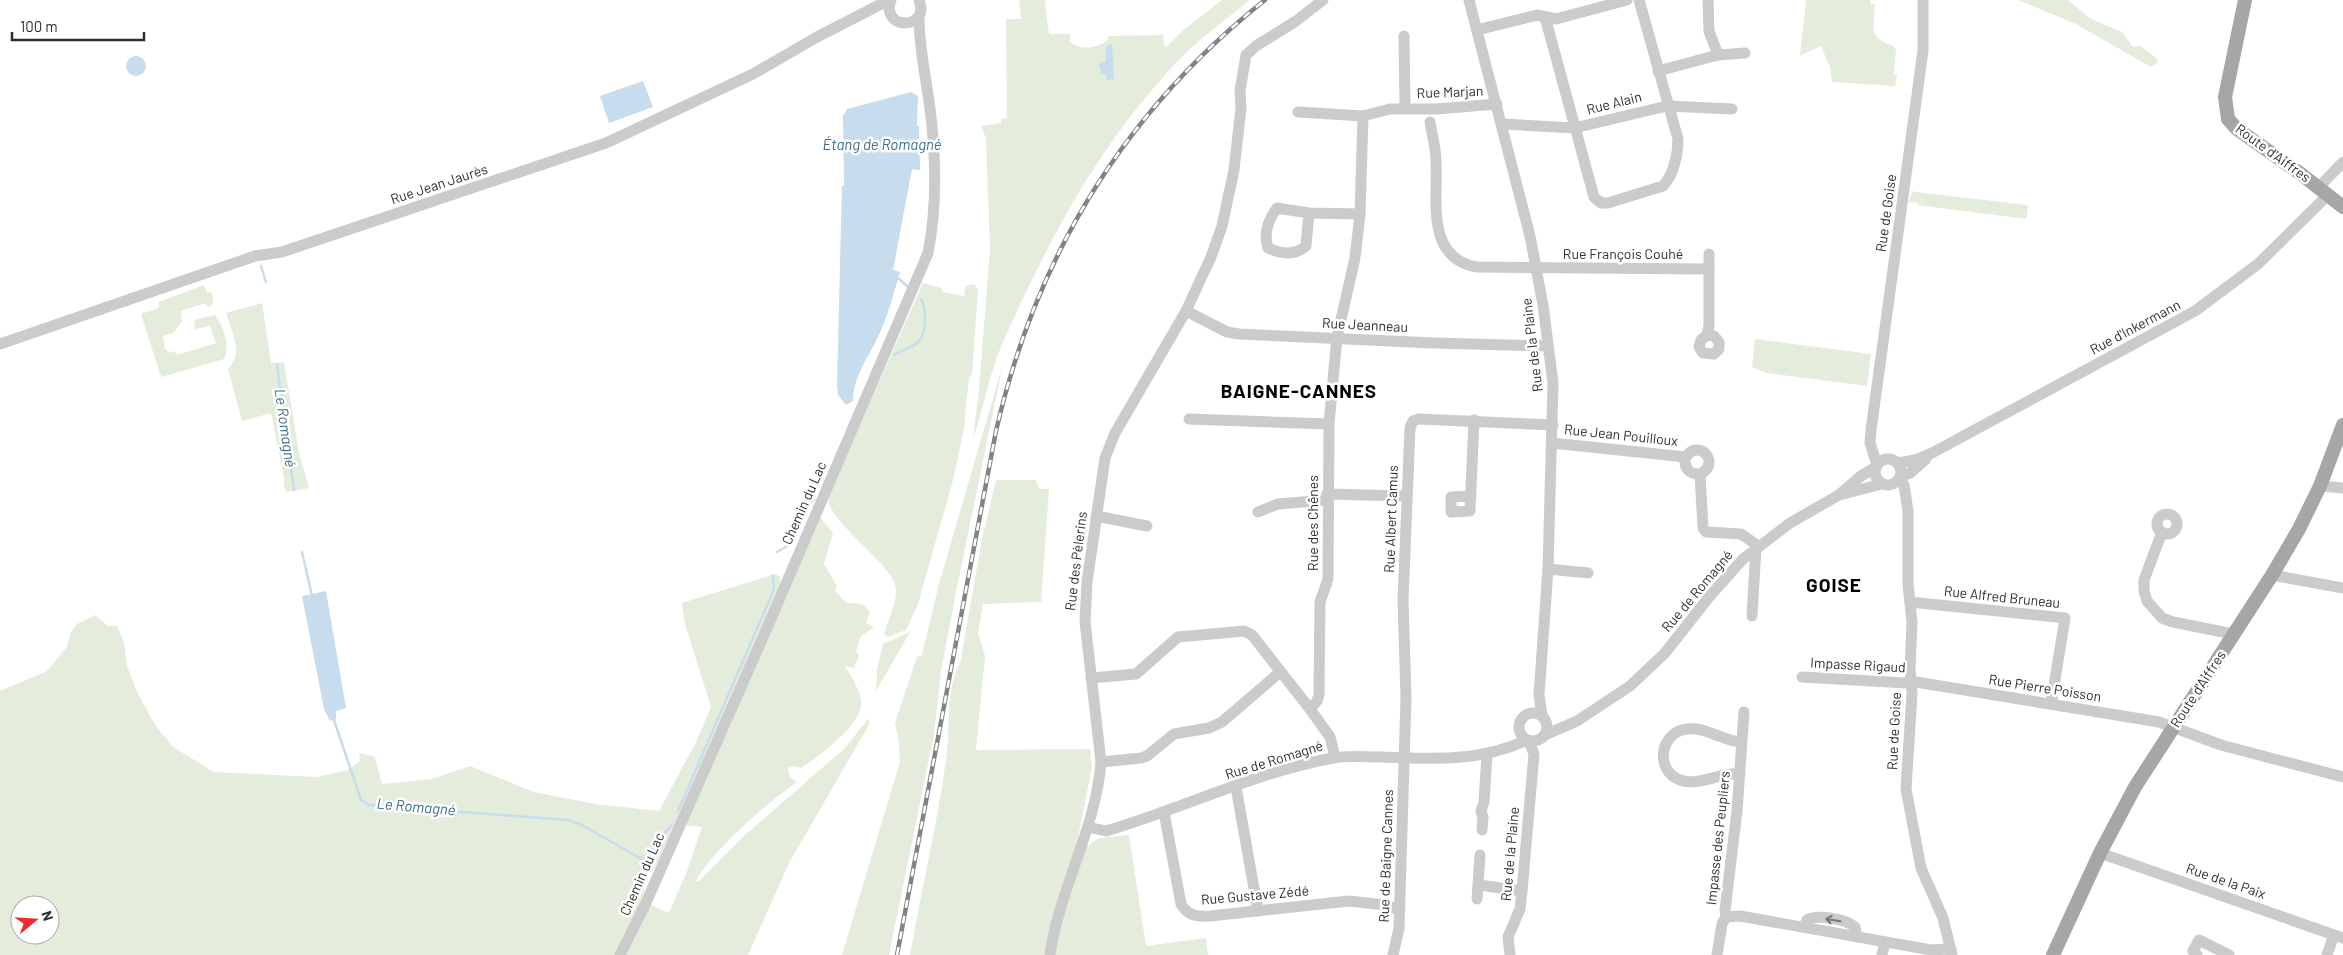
<svg xmlns="http://www.w3.org/2000/svg" width="2343" height="955" font-family="Barlow,sans-serif">
	<style>
		.green { fill: #e4ecdb; fill-rule: evenodd }
		.water { fill: #c7dcec }
		.lines { fill: none; stroke-linecap: round; stroke-linejoin: round }
		.stream { stroke: #c7dcec; stroke-width: 2.5 }
		.minor { stroke: #cbcbcb; stroke-width: 11 }
		.major { stroke: #a6a6a6; stroke-width: 14 }
		.rail-casing { stroke: #838383; stroke-width: 4.5 }
		.rail { stroke: #fff; stroke-width: 2.5; stroke-dasharray: 8; stroke-linecap: butt }
		.oneway { stroke: #757575 }
		.labels { text-anchor: middle; stroke-width: 5; stroke-linejoin: round; paint-order: stroke }
		.street-label { font-size: 14px; fill: #2e2e2e; stroke: #fff }
		.water-label { font-size: 15px; font-style: italic; fill: #3b6d91; stroke: #fff }
		.district-label { font-size: 19px; font-weight: bold; letter-spacing: 1px; fill: #000; stroke: #fff }
	</style>
	<rect width="100%" height="100%" fill="#fff"/>
	<g class="green">
		<path d="M1019,0H1045L1049,34H1070V42C1081,51 1096,48 1107,41L1108,36L1163,35L1165,48L1181,32L1222,0H1250C1228,18 1203,35 1183,56C1103,137 1049,238 1003,342C989,373 984,408 973,439L979,390L990,250L986,138L981,126L1001,123V119L1007,118L1006,19H1021Z"/>
		<path d="M1806,0H1870V4H1875C1874,29 1867,37 1894,46L1896,50L1894,75H1897L1895,86L1832,82L1830,67L1821,46L1800,56Z"/>
		<polygon points="2018,0 2068,0 2091,19 2122,32 2133,47 2140,46 2158,59 2156,64 2151,67 2076,24"/>
		<polygon points="1912,191 1915,192 2028,205 2026,219 1918,205 1918,203 1909,202"/>
		<path d="M923,283L941,288L943,292L964,296L966,286L974,284L978,289L972,374L969,378L964,428L953,480L918,604L906,630L888,637L884,634C888,620 899,599 895,585C888,560 827,521 828,497Z"/>
		<path d="M204,285L207,293L211,292C214,297 214,301 211,306L208,308L206,303L181,311L182,322L173,333L163,336L165,349L170,353L175,351L177,355L216,343L210,326L195,329L194,321L197,319L215,315C223,325 231,347 224,359L161,377L141,314L159,308V302Z"/>
		<path d="M262,303L271,363L284,362L299,453L309,488L287,492L284,487V477L271,413L242,421L228,369C244,352 232,333 226,313Z"/>
		<polygon points="1755,339 1871,354 1867,386 1766,373 1752,367"/>
		<polygon points="1003,364 956,592 941,671 934,734 889,955 842,955 900,762 899,744 895,723 917,657 922,655 939,584"/>
		<path d="M996,480H1036L1039,489H1049L1041,602L983,604L978,633L985,656L976,750L1090,749L1092,767L1077,843L1088,846L1099,838L1129,835L1146,946L1206,938L1208,955H910C922,888 938,820 947,753C950,727 946,686 960,664L982,539Z"/>
		<path d="M819,516L833,533L824,564L837,586L835,591L846,603C856,603 864,602 870,612L866,623L874,627L861,636L856,651L859,656L854,668L845,666C851,676 862,692 861,705C861,725 817,758 801,768L793,766L788,768L790,777L797,782C768,802 712,851 696,881H699L744,836L844,749L868,719L870,723L789,863L748,955H0V691L47,671L67,647L71,632L77,624L95,615L108,626H117L124,642L127,666L138,694L155,725L173,747L214,772L316,777L348,770L360,761L359,753L375,757L382,784L432,779L470,766L534,792L595,804L659,811L696,742L711,707L685,624L682,603L775,574L780,577L781,585L698,773L706,780ZM675,824L702,827L687,871L669,913L641,900C645,890 646,887 638,879L643,872L653,871ZM20,905H50V935H20Z"/>
		<polygon points="910,632 876,691 877,669 883,644"/>
	</g>
	<g class="water">
		<polygon points="1112,44 1114,79 1107,80 1105,74 1101,74 1099,64 1106,62 1106,47"/>
		<circle cx="136" cy="66" r="10"/>
		<polygon points="643,81 653,107 609,123 600,96"/>
		<path d="M911,92L918,96L917,126H919L920,170L912,169L893,270L900,272C894,293 887,319 877,339C867,359 853,378 853,401L846,405L838,395L837,384L842,186H844L843,116L847,109Z"/>
		<polygon points="326,591 346,708 336,711 336,719 330,721 324,709 302,596"/>
	</g>
	<g class="lines">
		<g class="stream">
			<polyline points="261,266 266,282"/>
			<polyline points="898,278 907,286"/>
			<path d="M894,355C901,350 910,349 916,344C927,337 927,309 921,299"/>
			<polyline points="277,365 294,490"/>
			<polyline points="302,552 312,596"/>
			<polyline points="777,552 791,544 810,502 814,500"/>
			<polyline points="333,717 361,800 369,805 567,820 582,825 640,858 645,859 650,856 656,843 672,825"/>
			<polyline points="678,811 772,594 774,588 773,576"/>
		</g>
		<g class="minor">
			<path d="M891,0C880,31 931,30 919,0"/>
			<polyline points="1469,0 1530,236 1543,305 1553,383 1548,569 1539,695 1542,716"/>
			<path d="M1545,17L1594,197L1601,203H1608L1663,186C1674,174 1678,154 1678,139L1639,0"/>
			<polyline points="1477,30 1537,15 1556,19 1627,0"/>
			<polyline points="1404,36 1405,108"/>
			<polyline points="1718,55 1745,53"/>
			<polyline points="1658,71 1718,55 1709,31 1708,0"/>
			<polyline points="1298,112 1363,116 1360,214 1355,258 1337,337 1329,424 1328,579 1320,602 1319,695 1317,701 1310,709 1330,737 1335,757"/>
			<polyline points="1363,116 1390,109 1437,109 1497,104"/>
			<path d="M1430,122C1432,135 1436,148 1436,161C1438,200 1425,258 1477,267L1709,269V326L1707,335L1701,340L1699,347L1703,353L1714,354L1719,349V342L1714,336L1707,335"/>
			<polyline points="1503,124 1574,128 1667,106 1732,109"/>
			<polyline points="2319,187 2343,162"/>
			<path d="M1309,213L1306,246C1294,256 1282,254 1268,248C1263,233 1268,220 1277,208L1309,213L1360,214"/>
			<polyline points="1709,269 1709,254"/>
			<polyline points="1186,311 1227,332 1239,334 1434,343 1548,346"/>
			<polyline points="0,344 255,256 282,252 606,143 753,74 817,37 889,0"/>
			<polyline points="1189,419 1329,424"/>
			<polyline points="1552,443 1686,457"/>
			<circle cx="1697" cy="462" r="12"/>
			<circle cx="1888" cy="472" r="13"/>
			<polyline points="1898,463 1915,460 1932,453 2195,311 2258,264 2328,195"/>
			<polyline points="1877,465 1870,443 1871,430 1923,51 1923,0"/>
			<polyline points="1700,474 1703,528 1706,532 1741,534 1754,543 1756,548 1752,616"/>
			<polyline points="1901,476 1910,473 1926,459"/>
			<polyline points="1900,478 1904,485 1908,511 1908,585 1912,622 1910,670 1912,694 1906,789 1921,868 1943,918 1952,955"/>
			<polyline points="2320,486 2343,488"/>
			<polyline points="1327,494 1407,496"/>
			<polyline points="1843,494 1882,484"/>
			<polyline points="1471,496 1451,497 1451,512 1470,511 1474,420"/>
			<polyline points="1258,512 1278,504 1327,500"/>
			<circle cx="2167" cy="524" r="10"/>
			<polyline points="1096,516 1147,526"/>
			<polyline points="2162,532 2144,580 2144,591 2147,601 2162,618 2173,622 2233,634"/>
			<polyline points="1548,569 1588,573"/>
			<polyline points="2272,575 2343,588"/>
			<polyline points="1910,602 2065,618 2051,704"/>
			<polyline points="1802,677 1907,683 1916,682 2159,722 2221,745 2343,777"/>
			<polyline points="1091,678 1136,674 1178,637 1244,631 1252,635 1310,709"/>
			<polyline points="1744,712 1737,811 1725,910 1726,917 1740,916 1931,950 1951,949"/>
			<circle cx="1533" cy="727" r="14"/>
			<polyline points="1545,735 1577,721 1630,686 1665,653 1709,597 1743,559 1790,523 1839,495 1861,476 1876,467"/>
			<polyline points="1101,762 1141,758 1147,756 1174,734 1209,728 1222,722 1280,672"/>
			<path d="M1740,774C1719,772 1700,787 1680,780C1656,771 1659,737 1682,730C1703,724 1721,741 1741,742"/>
			<polyline points="1236,787 1258,911"/>
			<path d="M1164,812L1181,904C1188,916 1197,917 1210,916L1349,901L1385,905L1400,910"/>
			<path d="M1088,827L1106,831C1181,809 1256,772 1333,758C1349,755 1366,757 1382,757C1432,759 1481,762 1527,740"/>
			<polyline points="1482,830 1483,817 1481,811 1484,802 1487,754"/>
			<polyline points="2100,853 2343,938"/>
			<polyline points="1479,885 1522,891"/>
			<polyline points="1477,899 1480,855"/>
			<path d="M1804,927L1807,920C1817,914 1846,919 1855,927L1857,937"/>
			<path d="M620,955L645,905L767,628L928,253C936,213 936,168 932,127C929,89 919,54 919,17"/>
			<path d="M1050,955C1059,889 1096,829 1101,762L1085,622L1087,582L1105,458L1115,433L1186,311L1211,257L1222,226L1234,170L1241,108L1240,91L1246,55L1256,46L1296,21L1323,0"/>
			<polyline points="1393,955 1399,928 1406,698 1403,600 1410,428 1413,421 1419,419 1553,425"/>
			<polyline points="1510,955 1508,937 1520,909 1522,891 1534,754 1529,741"/>
			<polyline points="1717,955 1722,924 1726,917"/>
			<polyline points="1882,955 1885,942"/>
			<polyline points="2197,955 2193,951 2199,940 2229,955"/>
			<polyline points="2327,955 2334,935"/>
		</g>
		<g class="major">
			<polyline points="2245,0 2225,97 2228,119 2237,129 2301,174 2343,207"/>
			<polyline points="2053,955 2100,853 2135,787 2272,575 2299,529 2320,486 2343,425"/>
		</g>
		<g class="rail-casing">
			<path id="rail" d="M897,955L996,431C1036,256 1124,112 1265,0"/>
		</g>
		<use href="#rail" class="rail"/>
	</g>
	<defs><path id="oneway-shaft" d="M-6 0H5M1.5-3L5.5 0L1.5 3" fill="none" stroke-width="1.6" stroke-linecap="round" stroke-linejoin="round" transform="scale(1.25)"/></defs>
	<use class="oneway" href="#oneway-shaft" transform="translate(1833 920) rotate(-170)"/>
	<g class="labels">
		<g class="street-label">
			<text transform="translate(1450 92) rotate(-2)" y="5">Rue Marjan</text>
			<text transform="translate(1614 103) rotate(-14)" y="5">Rue Alain</text>
			<text transform="translate(2273 153) rotate(36)" y="5">Route d'Aiffres</text>
			<text transform="translate(439 184) rotate(-18)" y="5">Rue Jean Jaurès</text>
			<text transform="translate(1886 213) rotate(-82)" y="5">Rue de Goise</text>
			<text x="1623" y="259">Rue François Couhé</text>
			<text transform="translate(1365 325) rotate(3)" y="5">Rue Jeanneau</text>
			<text transform="translate(2135 327) rotate(-28)" y="5">Rue d'Inkermann</text>
			<text transform="translate(1532 345) rotate(-97)" y="5">Rue de la Plaine</text>
			<text transform="translate(1621 435) rotate(6)" y="5">Rue Jean Pouilloux</text>
			<text transform="translate(804 503) rotate(-66)" y="5">Chemin du Lac</text>
			<text transform="translate(1391 519) rotate(-88)" y="5">Rue Albert Camus</text>
			<text transform="translate(1313 523) rotate(-90)" y="5">Rue des Chênes</text>
			<text transform="translate(1076 561) rotate(-83)" y="5">Rue des Pèlerins</text>
			<text transform="translate(1697 591) rotate(-50)" y="5">Rue de Romagné</text>
			<text transform="translate(2002 597) rotate(6)" y="5">Rue Alfred Bruneau</text>
			<text transform="translate(1858 665) rotate(3)" y="5">Impasse Rigaud</text>
			<text transform="translate(2045 688) rotate(9)" y="5">Rue Pierre Poisson</text>
			<text transform="translate(2198 689) rotate(-57)" y="5">Route d'Aiffres</text>
			<text transform="translate(1894 731) rotate(-87)" y="5">Rue de Goise</text>
			<text transform="translate(1274 760) rotate(-17)" y="5">Rue de Romagné</text>
			<text transform="translate(1718 838) rotate(-84)" y="5">Impasse des Peupliers</text>
			<text transform="translate(1510 854) rotate(-85)" y="5">Rue de la Plaine</text>
			<text transform="translate(1386 856) rotate(-88)" y="5">Rue de Baigne Cannes</text>
			<text transform="translate(642 874) rotate(-66)" y="5">Chemin du Lac</text>
			<text transform="translate(2226 881) rotate(19)" y="5">Rue de la Paix</text>
			<text transform="translate(1255 895) rotate(-5)" y="5">Rue Gustave Zédé</text>
		</g>
		<g class="water-label">
			<text x="882" y="150">Étang de Romagné</text>
			<text transform="translate(285 428) rotate(82)" y="5">Le Romagné</text>
			<text transform="translate(416 807) rotate(5)" y="5">Le Romagné</text>
		</g>
		<g class="district-label">
			<text x="1299" y="398">BAIGNE-CANNES</text>
			<text x="1834" y="592">GOISE</text>
		</g>
	</g>
	<g transform="translate(35 920) rotate(72)"><circle r="24" fill="#ffffff" stroke="#ababab"/>
	<path d="M0-4L9 19L0 12L-9 19Z" fill="#e82d34"/>
	<text y="-8" font-size="14" font-weight="bold" text-anchor="middle" fill="#2e2e2e">N</text>
	</g>
	<path d="M12 32v8h132v-8" fill="none" stroke="#2e2e2e" stroke-width="2.5"/>
	<text x="20" y="32" font-size="15" fill="#2e2e2e" stroke="#ffffff" stroke-width="4" paint-order="stroke">100 m</text>
</svg>
